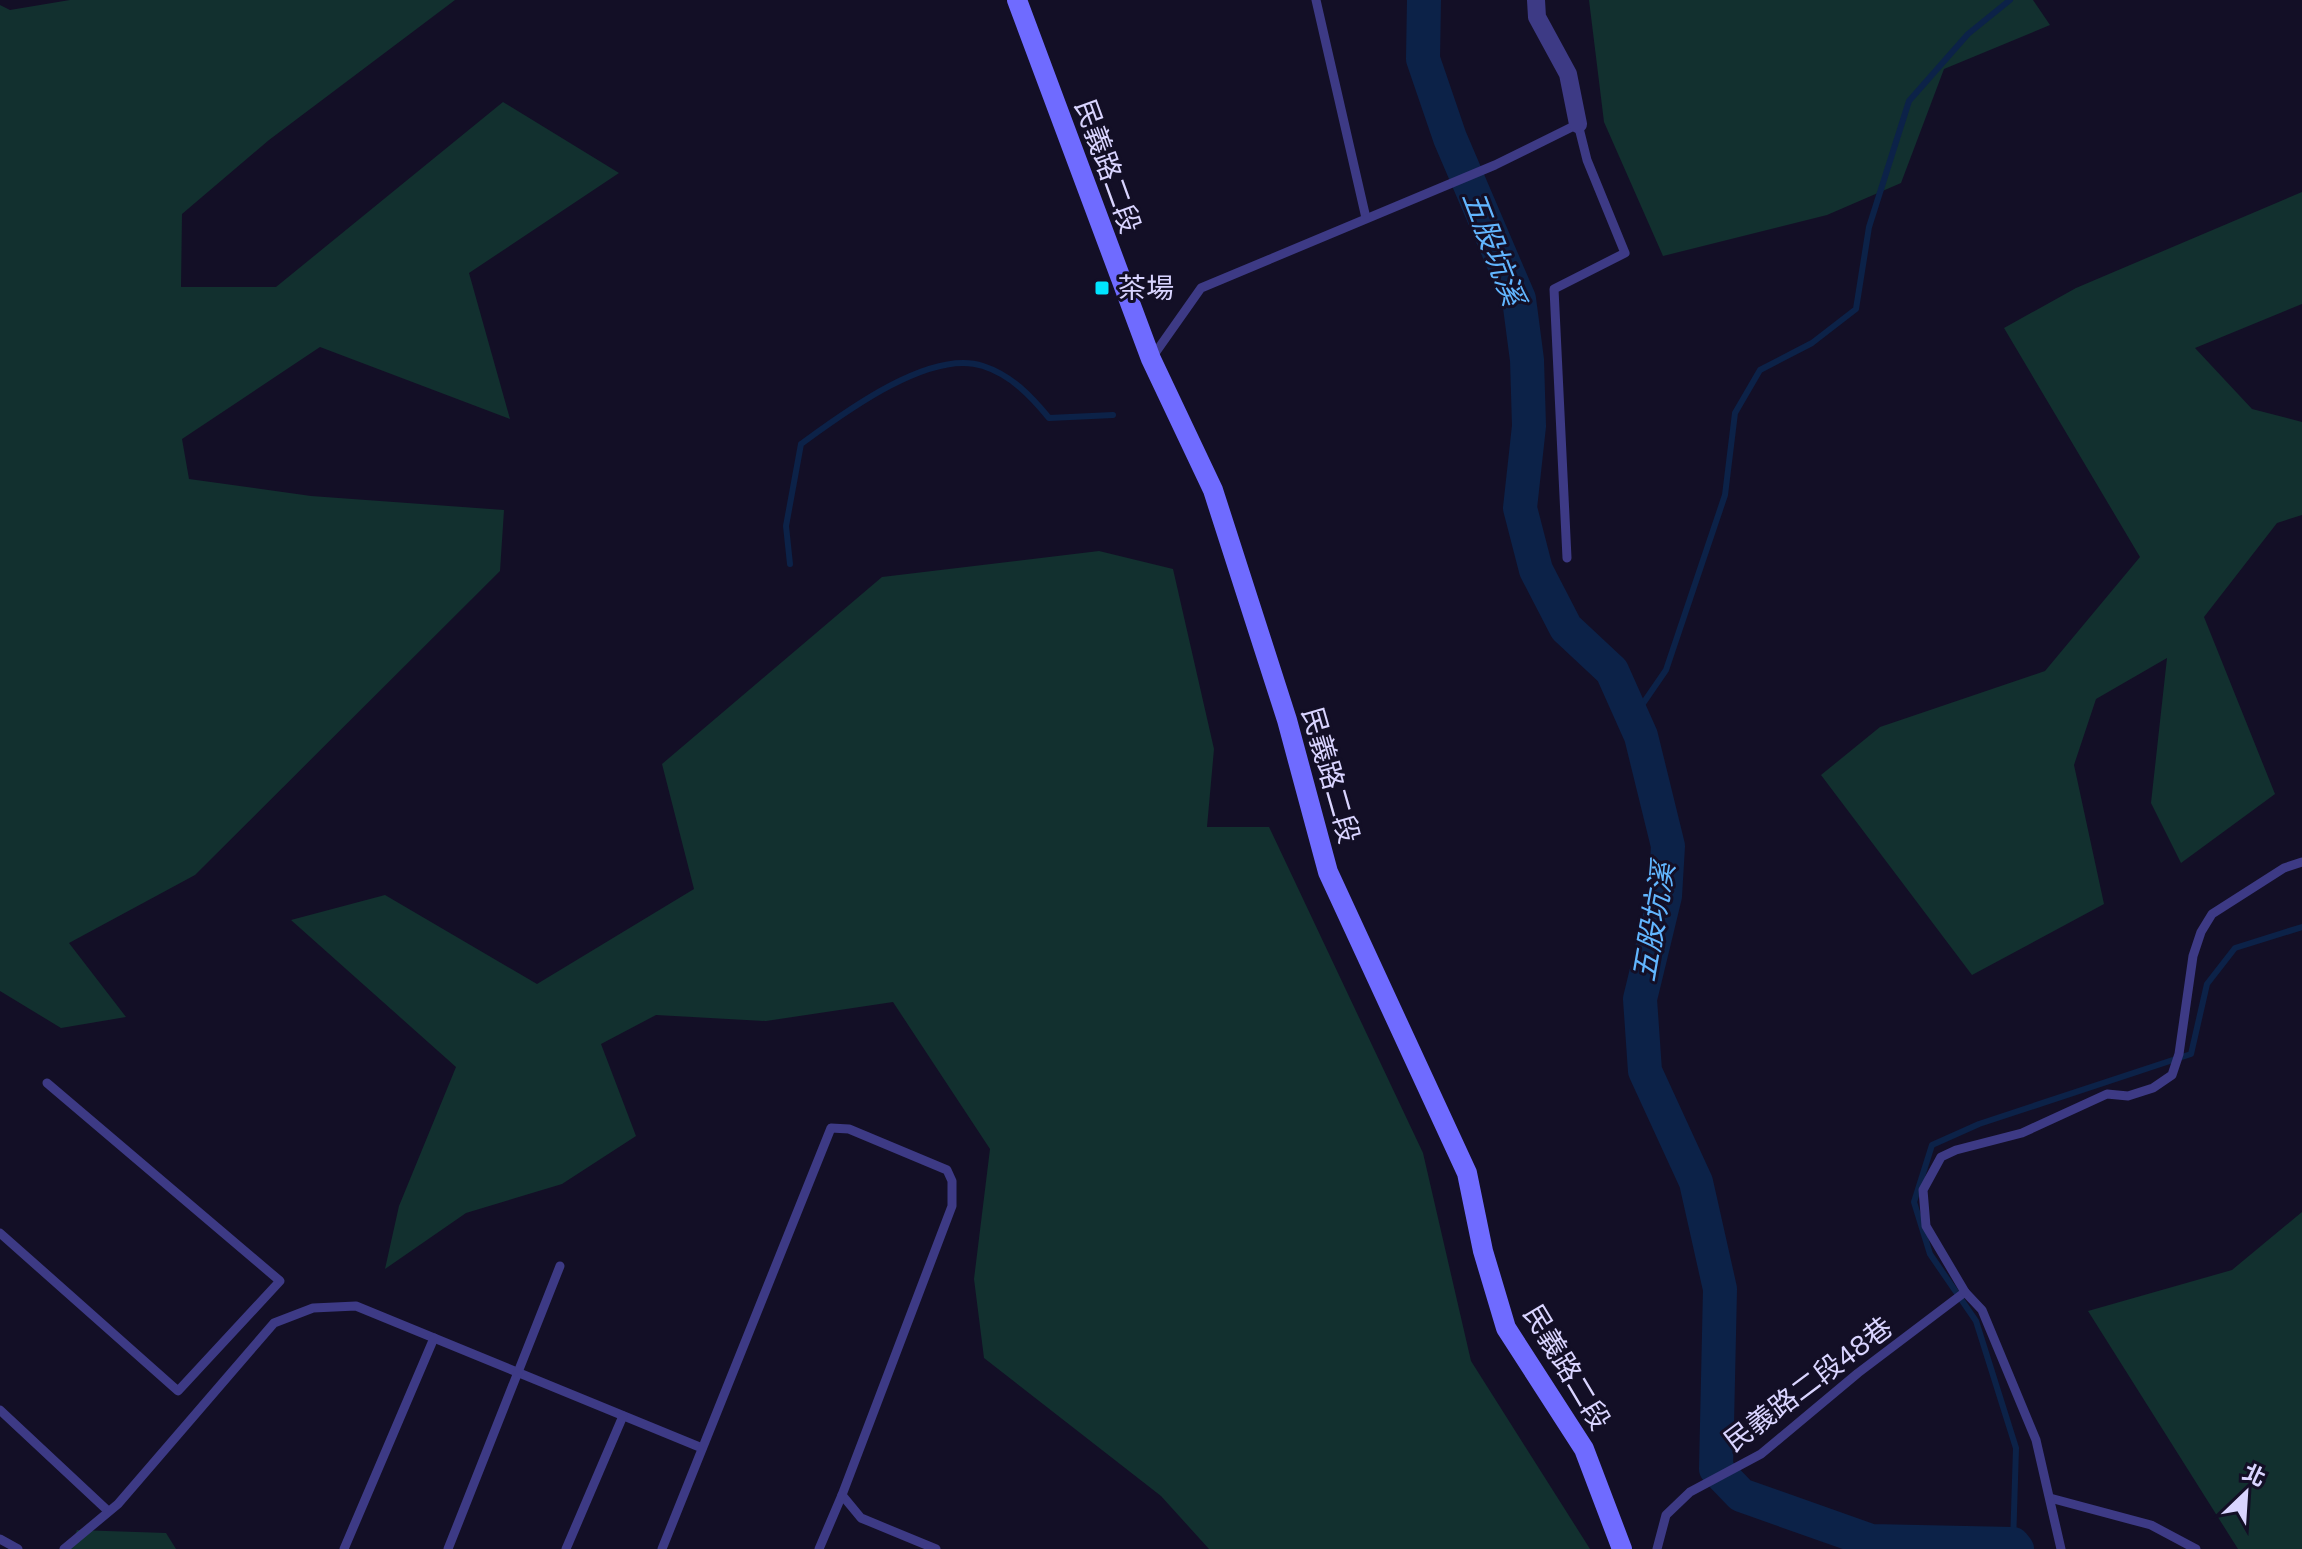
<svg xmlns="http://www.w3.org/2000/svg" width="2302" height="1549" font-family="Commissioner,'Noto Sans TC',sans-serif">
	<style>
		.green { fill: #12302f }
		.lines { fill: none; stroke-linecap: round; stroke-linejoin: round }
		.stream { stroke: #0c2248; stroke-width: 6 }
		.river { stroke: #0c2248; stroke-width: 34 }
		.service { stroke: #3d3a85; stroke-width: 9 }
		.minor { stroke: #3d3a85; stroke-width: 18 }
		.secondary { stroke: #6f6bff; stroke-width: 20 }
		.poi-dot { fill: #00e5ff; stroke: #130f26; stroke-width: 3 }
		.labels { text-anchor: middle; stroke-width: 6; stroke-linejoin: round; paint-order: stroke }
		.street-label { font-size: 28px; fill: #d9d4ff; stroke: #130f26 }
		.poi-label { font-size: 28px; fill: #d9d4ff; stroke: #130f26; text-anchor: start }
		.water-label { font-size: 30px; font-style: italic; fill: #62b6ff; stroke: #130f26 }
	</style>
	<rect width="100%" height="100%" fill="#130f26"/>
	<g class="green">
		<polygon points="70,0 455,0 269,140 182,214 181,287 276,287 503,102 619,173 469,273 510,419 320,347 182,439 189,479 311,496 504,510 500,571 195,875 69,943 126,1017 61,1028 0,991 0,5 10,10"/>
		<polygon points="1589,0 2033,0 2050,25 1944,69 1901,183 1827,215 1663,256 1604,122"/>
		<polygon points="2302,192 2302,304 2195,348 2252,409 2302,422 2302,515 2277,523 2204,617 2275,794 2181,863 2151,803 2167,658 2096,699 2074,765 2104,904 1972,975 1821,775 1880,727 2045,671 2140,557 2004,328 2076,288"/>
		<polygon points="1099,551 1173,569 1214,749 1207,827 1269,827 1423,1153 1471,1361 1590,1549 1209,1549 1161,1496 984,1358 974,1279 990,1149 893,1002 766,1021 656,1015 601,1044 636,1136 562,1184 466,1213 385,1269 399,1206 456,1067 291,920 385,895 537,984 694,889 662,764 882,577"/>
		<polygon points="2302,1212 2302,1549 2238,1549 2088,1311 2232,1270"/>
		<polygon points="77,1530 166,1533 176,1549 69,1549"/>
	</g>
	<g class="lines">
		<g class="stream">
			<path d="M790,564L786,526L801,444C842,414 930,348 983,366C1011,375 1031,396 1049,418L1113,415"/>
			<polyline points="1633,718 1666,670 1725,495 1735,413 1760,370 1812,343 1856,309 1869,227 1909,101 1968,34 2010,0"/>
			<polyline points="2013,1544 2016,1448 1976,1321 1930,1254 1914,1202 1932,1145 1979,1124 2191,1054 2207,984 2235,948 2302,927"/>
		</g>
		<polyline class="river" points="1424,0 1423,59 1450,138 1519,299 1527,360 1529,426 1520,508 1536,570 1566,628 1612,671 1641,736 1668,846 1665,896 1640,999 1645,1071 1696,1182 1720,1289 1716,1469 1741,1495 1871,1541 2013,1544 2017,1549"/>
		<g class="service">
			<polyline points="1316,0 1366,218"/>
			<polyline points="1151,359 1201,288 1495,165 1578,124 1587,160 1625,253 1554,289 1567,558"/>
			<polyline points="0,1233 178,1391 280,1281 47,1083"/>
			<polyline points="0,1410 107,1510"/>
			<polyline points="2050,1498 2151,1525 2196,1549"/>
			<polyline points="0,1539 18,1549"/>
			<polyline points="64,1549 118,1504 274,1323 313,1308 356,1306 702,1448"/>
			<polyline points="344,1549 434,1338"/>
			<polyline points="448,1549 560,1266"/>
			<polyline points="566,1549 623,1416"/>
			<polyline points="662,1549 831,1128 849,1129 947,1170 952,1181 952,1206 842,1495 861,1518 936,1549"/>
			<polyline points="819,1549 842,1495"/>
			<polyline points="1657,1549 1666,1515 1690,1492 1761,1454 1858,1373 1965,1292"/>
			<polyline points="2061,1549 2036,1440 1982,1310 1965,1292 1926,1226 1923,1190 1941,1157 1956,1150 2022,1133 2107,1094 2128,1096 2153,1088 2172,1075 2179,1054 2193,956 2201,932 2212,914 2284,868 2302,862"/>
		</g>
		<polyline class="minor" points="1536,0 1537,17 1568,74 1578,124"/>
		<polyline class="secondary" points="1017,0 1151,359 1213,490 1287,720 1328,872 1467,1173 1483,1251 1506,1328 1584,1449 1622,1549"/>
	</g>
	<rect class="poi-dot" x="1094" y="280" width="16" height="16" rx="4"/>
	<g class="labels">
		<g class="street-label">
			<text transform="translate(1108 166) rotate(70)" y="10">民義路二段</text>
			<text transform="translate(1331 775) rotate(74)" y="10">民義路二段</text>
			<text transform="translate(1567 1367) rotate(59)" y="10">民義路二段</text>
			<text transform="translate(1808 1384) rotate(-37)" y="10">民義路二段48巷</text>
		</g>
		<g class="poi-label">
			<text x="1118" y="298">茶場</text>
		</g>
		<g class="water-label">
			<text transform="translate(1493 248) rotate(69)" y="10">五股坑溪</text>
			<text transform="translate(1654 922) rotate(-80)" y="10">五股坑溪</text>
		</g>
	</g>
	<g transform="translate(2246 1493) rotate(25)" stroke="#130f26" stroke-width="6" paint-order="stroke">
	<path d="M0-6L14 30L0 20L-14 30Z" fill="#d9d4ff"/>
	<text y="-12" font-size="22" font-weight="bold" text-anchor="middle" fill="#d9d4ff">北</text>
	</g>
</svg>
